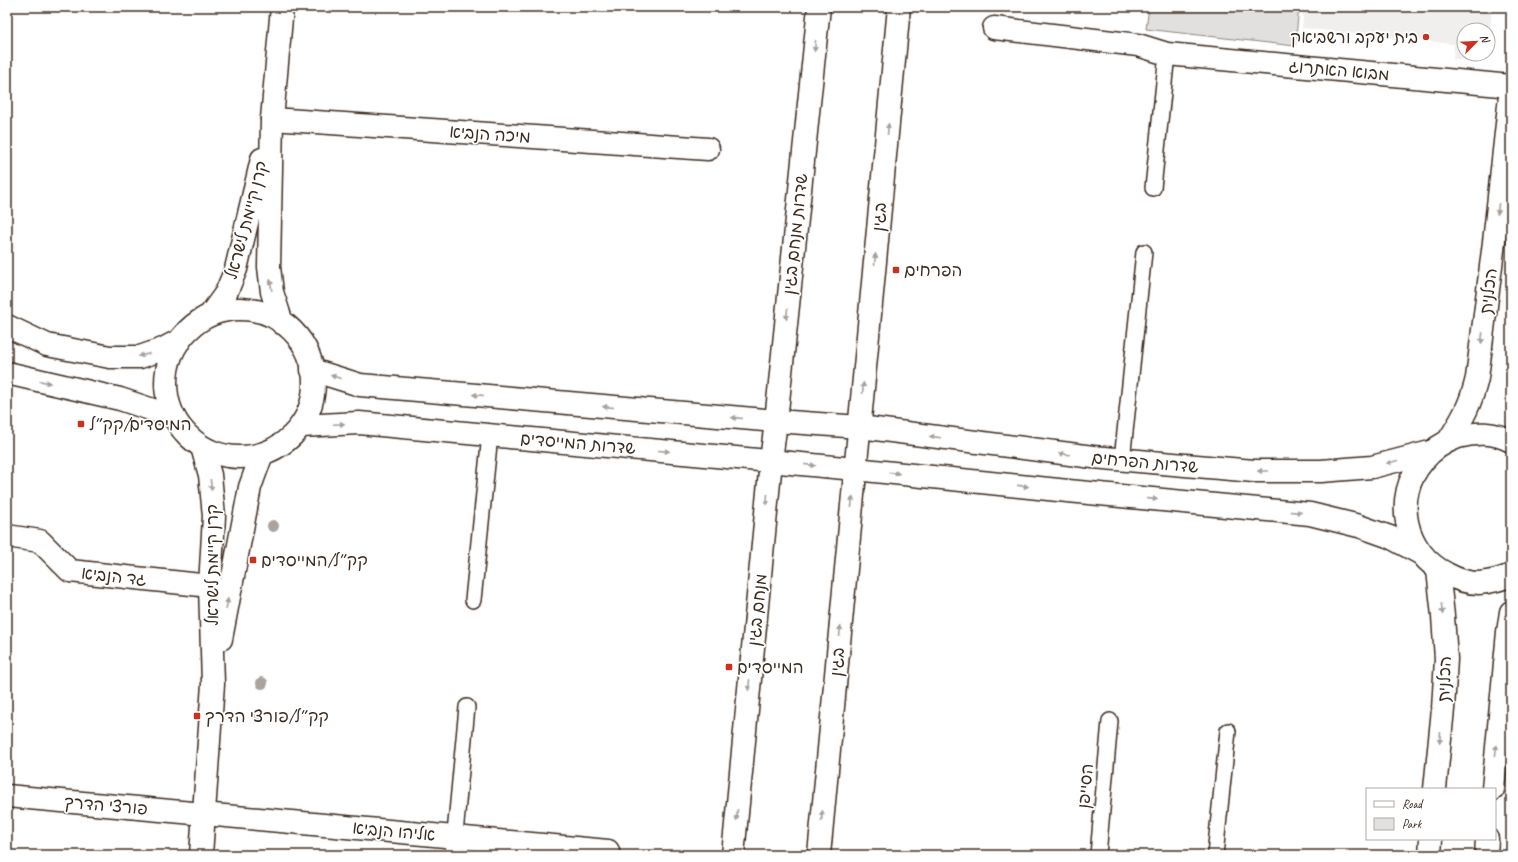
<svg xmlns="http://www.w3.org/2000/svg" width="1518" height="862" font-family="Caveat,'Playpen Sans Hebrew',sans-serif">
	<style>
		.built { fill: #f1efee }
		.green { fill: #e2e0de; stroke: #8e857e }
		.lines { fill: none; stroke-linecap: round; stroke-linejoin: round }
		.service-casing { stroke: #3b2a1e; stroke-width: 18 }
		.minor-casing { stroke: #3b2a1e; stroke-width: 25 }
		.tertiary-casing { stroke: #3b2a1e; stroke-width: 25 }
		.secondary-casing { stroke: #3b2a1e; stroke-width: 25 }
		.service { stroke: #fff; stroke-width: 15 }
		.minor { stroke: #fff; stroke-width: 22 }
		.tertiary { stroke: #fff; stroke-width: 22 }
		.secondary { stroke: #fff; stroke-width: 22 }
		.tree { fill: #aaa39e }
		.oneway { fill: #a79f9a }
		.poi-dot { fill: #c8321e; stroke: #fff; stroke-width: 1.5 }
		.labels { text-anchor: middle; stroke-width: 3.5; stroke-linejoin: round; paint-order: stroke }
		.poi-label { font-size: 17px; fill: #3b2a1e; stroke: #fff; text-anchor: start }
		.street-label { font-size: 17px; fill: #3b2a1e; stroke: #fff }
	</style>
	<rect width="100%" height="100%" fill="#fff"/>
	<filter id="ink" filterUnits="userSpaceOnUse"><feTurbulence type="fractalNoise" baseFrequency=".025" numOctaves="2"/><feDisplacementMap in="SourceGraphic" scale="8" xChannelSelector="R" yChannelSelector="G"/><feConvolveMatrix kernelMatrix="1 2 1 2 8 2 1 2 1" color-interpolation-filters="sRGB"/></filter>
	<g filter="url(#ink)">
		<polygon class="built" points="1304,7 1492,7 1489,45 1488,48 1488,30 1464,30 1464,54 1486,54 1486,56 1477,61 1453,59 1454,44 1302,28"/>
		<polygon class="green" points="1149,7 1299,7 1295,46 1146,29"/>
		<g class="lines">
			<g class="service-casing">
				<g id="service">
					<polyline points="1153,188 1167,54"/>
					<polyline points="1122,460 1144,252"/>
					<polyline points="473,600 490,435"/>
					<polyline points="453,855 467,707"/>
					<polyline points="1098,855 1110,721"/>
					<polyline points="1215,855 1228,731"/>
				</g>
			</g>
			<g class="minor-casing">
				<g id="minor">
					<polyline points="994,28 1138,45 1167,54 1511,86"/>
					<polyline points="272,119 708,149"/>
					<path d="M1449,440C1463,418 1471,404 1477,378L1494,242L1511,87"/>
					<polyline points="7,536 40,541 70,571 210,586"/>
					<polyline points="7,796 608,851"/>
				</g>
			</g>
			<g class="tertiary-casing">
				<g id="tertiary">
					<polyline points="282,7 272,119 269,267 272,292 282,323"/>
					<circle cx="240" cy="383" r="74"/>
					<polyline points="210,315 226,293 236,269 262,159"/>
					<polyline points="7,326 47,345 110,357 140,357 163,349 180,340"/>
					<polyline points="312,370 360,385 776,421 860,427 1093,457 1254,471 1321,471 1372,467 1430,452"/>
					<polyline points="7,373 120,399 174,417"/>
					<polyline points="301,426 359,423 855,469 1068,491 1310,514 1359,526 1390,537 1420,553"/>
					<path d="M1511,441C1495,432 1475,432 1458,437C1444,442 1432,450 1423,461C1392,497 1404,553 1447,574C1456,579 1468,583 1479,583C1490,582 1500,580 1511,575"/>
					<polyline points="221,639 250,487 262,454"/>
					<polyline points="1435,789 1443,709 1446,659 1443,616 1438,570"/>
					<polyline points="1493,789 1508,632 1511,612"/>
					<polyline points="201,855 213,684 210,586 214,516 210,475 202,447"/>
					<polyline points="1430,855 1431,839"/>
					<polyline points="1486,855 1487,839"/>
				</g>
			</g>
			<g class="secondary-casing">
				<g id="secondary">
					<polyline points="733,855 771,461 776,421 819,7"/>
					<polyline points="819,855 899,7"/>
				</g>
			</g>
			<use href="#service" class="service"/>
			<use href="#minor" class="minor"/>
			<use href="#tertiary" class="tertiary"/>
			<use href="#secondary" class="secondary"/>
		</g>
		<g class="tree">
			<circle cx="273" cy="526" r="6"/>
			<circle cx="262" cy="683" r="6"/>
			<circle cx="258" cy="715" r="6"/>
		</g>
		<defs><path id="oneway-solid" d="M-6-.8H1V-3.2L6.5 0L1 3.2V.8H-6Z"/></defs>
		<g class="oneway">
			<use href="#oneway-solid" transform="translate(815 46) rotate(96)"/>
			<use href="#oneway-solid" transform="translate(888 129) rotate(-85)"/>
			<use href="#oneway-solid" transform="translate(1498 209) rotate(96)"/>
			<use href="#oneway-solid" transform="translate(875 259) rotate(-85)"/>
			<use href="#oneway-solid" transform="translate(271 285) rotate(-98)"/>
			<use href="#oneway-solid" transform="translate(787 314) rotate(96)"/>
			<use href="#oneway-solid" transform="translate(1482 338) rotate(97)"/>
			<use href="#oneway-solid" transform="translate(144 355) rotate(165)"/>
			<use href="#oneway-solid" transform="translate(336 377) rotate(-162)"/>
			<use href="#oneway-solid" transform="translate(45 382) rotate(13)"/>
			<use href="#oneway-solid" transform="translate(863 388) rotate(-85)"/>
			<use href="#oneway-solid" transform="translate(478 395) rotate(-175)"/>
			<use href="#oneway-solid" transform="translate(608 407) rotate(-175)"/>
			<use href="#oneway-solid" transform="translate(737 418) rotate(-175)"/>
			<use href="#oneway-solid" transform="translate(339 424) rotate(-3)"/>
			<use href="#oneway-solid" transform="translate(935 437) rotate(-173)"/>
			<use href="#oneway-solid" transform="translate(664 451) rotate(5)"/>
			<use href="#oneway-solid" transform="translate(1064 454) rotate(-173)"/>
			<use href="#oneway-solid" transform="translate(1392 462) rotate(166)"/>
			<use href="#oneway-solid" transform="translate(810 465) rotate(5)"/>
			<use href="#oneway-solid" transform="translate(1263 471) rotate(-180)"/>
			<use href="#oneway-solid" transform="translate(894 473) rotate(6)"/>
			<use href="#oneway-solid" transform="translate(211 485) rotate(84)"/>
			<use href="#oneway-solid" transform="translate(1023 486) rotate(6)"/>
			<use href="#oneway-solid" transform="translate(1152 499) rotate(5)"/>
			<use href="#oneway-solid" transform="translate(767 500) rotate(95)"/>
			<use href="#oneway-solid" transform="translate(852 502) rotate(-84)"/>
			<use href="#oneway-solid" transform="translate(1296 512) rotate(5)"/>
			<use href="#oneway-solid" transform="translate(227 604) rotate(-80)"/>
			<use href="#oneway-solid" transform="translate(1442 609) rotate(83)"/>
			<use href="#oneway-solid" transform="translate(840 631) rotate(-85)"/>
			<use href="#oneway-solid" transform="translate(749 685) rotate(96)"/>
			<use href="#oneway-solid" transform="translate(1440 738) rotate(95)"/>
			<use href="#oneway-solid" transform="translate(1496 750) rotate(-84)"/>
			<use href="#oneway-solid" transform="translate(737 815) rotate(96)"/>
			<use href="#oneway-solid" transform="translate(822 816) rotate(-85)"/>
		</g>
	</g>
	<g class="poi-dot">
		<circle cx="1426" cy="37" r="4"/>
		<rect x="892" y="266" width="8" height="8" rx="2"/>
		<rect x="77" y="420" width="8" height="8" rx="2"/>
		<rect x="249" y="556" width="8" height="8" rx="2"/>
		<rect x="725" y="663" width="8" height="8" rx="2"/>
		<rect x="193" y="712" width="8" height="8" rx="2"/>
	</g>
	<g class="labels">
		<g class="poi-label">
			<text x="1418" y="43" text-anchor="end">בית יעקב ורשביאק</text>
			<text x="904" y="276">הפרחים</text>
			<text x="89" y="430">המיסדים/קק״ל</text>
			<text x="261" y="566">קק״ל/המייסדים</text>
			<text x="737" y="673">המייסדים</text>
			<text x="205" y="722">קק״ל/פורצי הדרך</text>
		</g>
		<g class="street-label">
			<text transform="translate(1339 70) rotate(5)" y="6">מבוא האתרוג</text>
			<text transform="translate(490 134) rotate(4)" y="6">מיכה הנביא</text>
			<text transform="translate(879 217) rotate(-85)" y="6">בגין</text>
			<text transform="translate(246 220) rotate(-75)" y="6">קרן קיימת לישראל</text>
			<text transform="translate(795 234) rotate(-84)" y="6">שדרות מנחם בגין</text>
			<text transform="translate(1488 291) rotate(-83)" y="6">הכלנית</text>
			<text transform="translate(578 443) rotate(5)" y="6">שדרות המייסדים</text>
			<text transform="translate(1145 462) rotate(5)" y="6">שדרות הפרחים</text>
			<text transform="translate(212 565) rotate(-90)" y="6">קרן קיימת לישראל</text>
			<text transform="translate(114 576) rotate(6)" y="6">גד הנביא</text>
			<text transform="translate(757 610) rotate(-84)" y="6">מנחם בגין</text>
			<text transform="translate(837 662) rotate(-85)" y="6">בגין</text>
			<text transform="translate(1444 679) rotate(-88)" y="6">הכלנית</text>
			<text transform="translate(1085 786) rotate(-85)" y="6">הסייפן</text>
			<text transform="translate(106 805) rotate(5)" y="6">פורצי הדרך</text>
			<text transform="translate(394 831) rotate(5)" y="6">אליהו הנביא</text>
		</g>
	</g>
	<rect width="1518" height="862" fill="none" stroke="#fff" stroke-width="24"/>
	<rect x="12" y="12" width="1494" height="838" fill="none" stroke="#3b2a1e" stroke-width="1.5" filter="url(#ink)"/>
	<rect x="1366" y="788" width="130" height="52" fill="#ffffff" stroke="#b1aaa5"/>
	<rect x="1374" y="801" width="20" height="6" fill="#ffffff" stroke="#b1aaa5"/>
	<text x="1402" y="808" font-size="12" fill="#3b2a1e">Road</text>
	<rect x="1374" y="818" width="20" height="12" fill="#e2e0de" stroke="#b1aaa5"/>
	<text x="1402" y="828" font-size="12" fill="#3b2a1e">Park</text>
	<g transform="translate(1476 42) rotate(66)"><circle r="19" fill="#ffffff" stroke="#b1aaa5"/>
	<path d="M0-3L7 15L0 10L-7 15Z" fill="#c8321e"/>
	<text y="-6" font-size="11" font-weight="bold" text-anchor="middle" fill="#3b2a1e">N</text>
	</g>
</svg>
